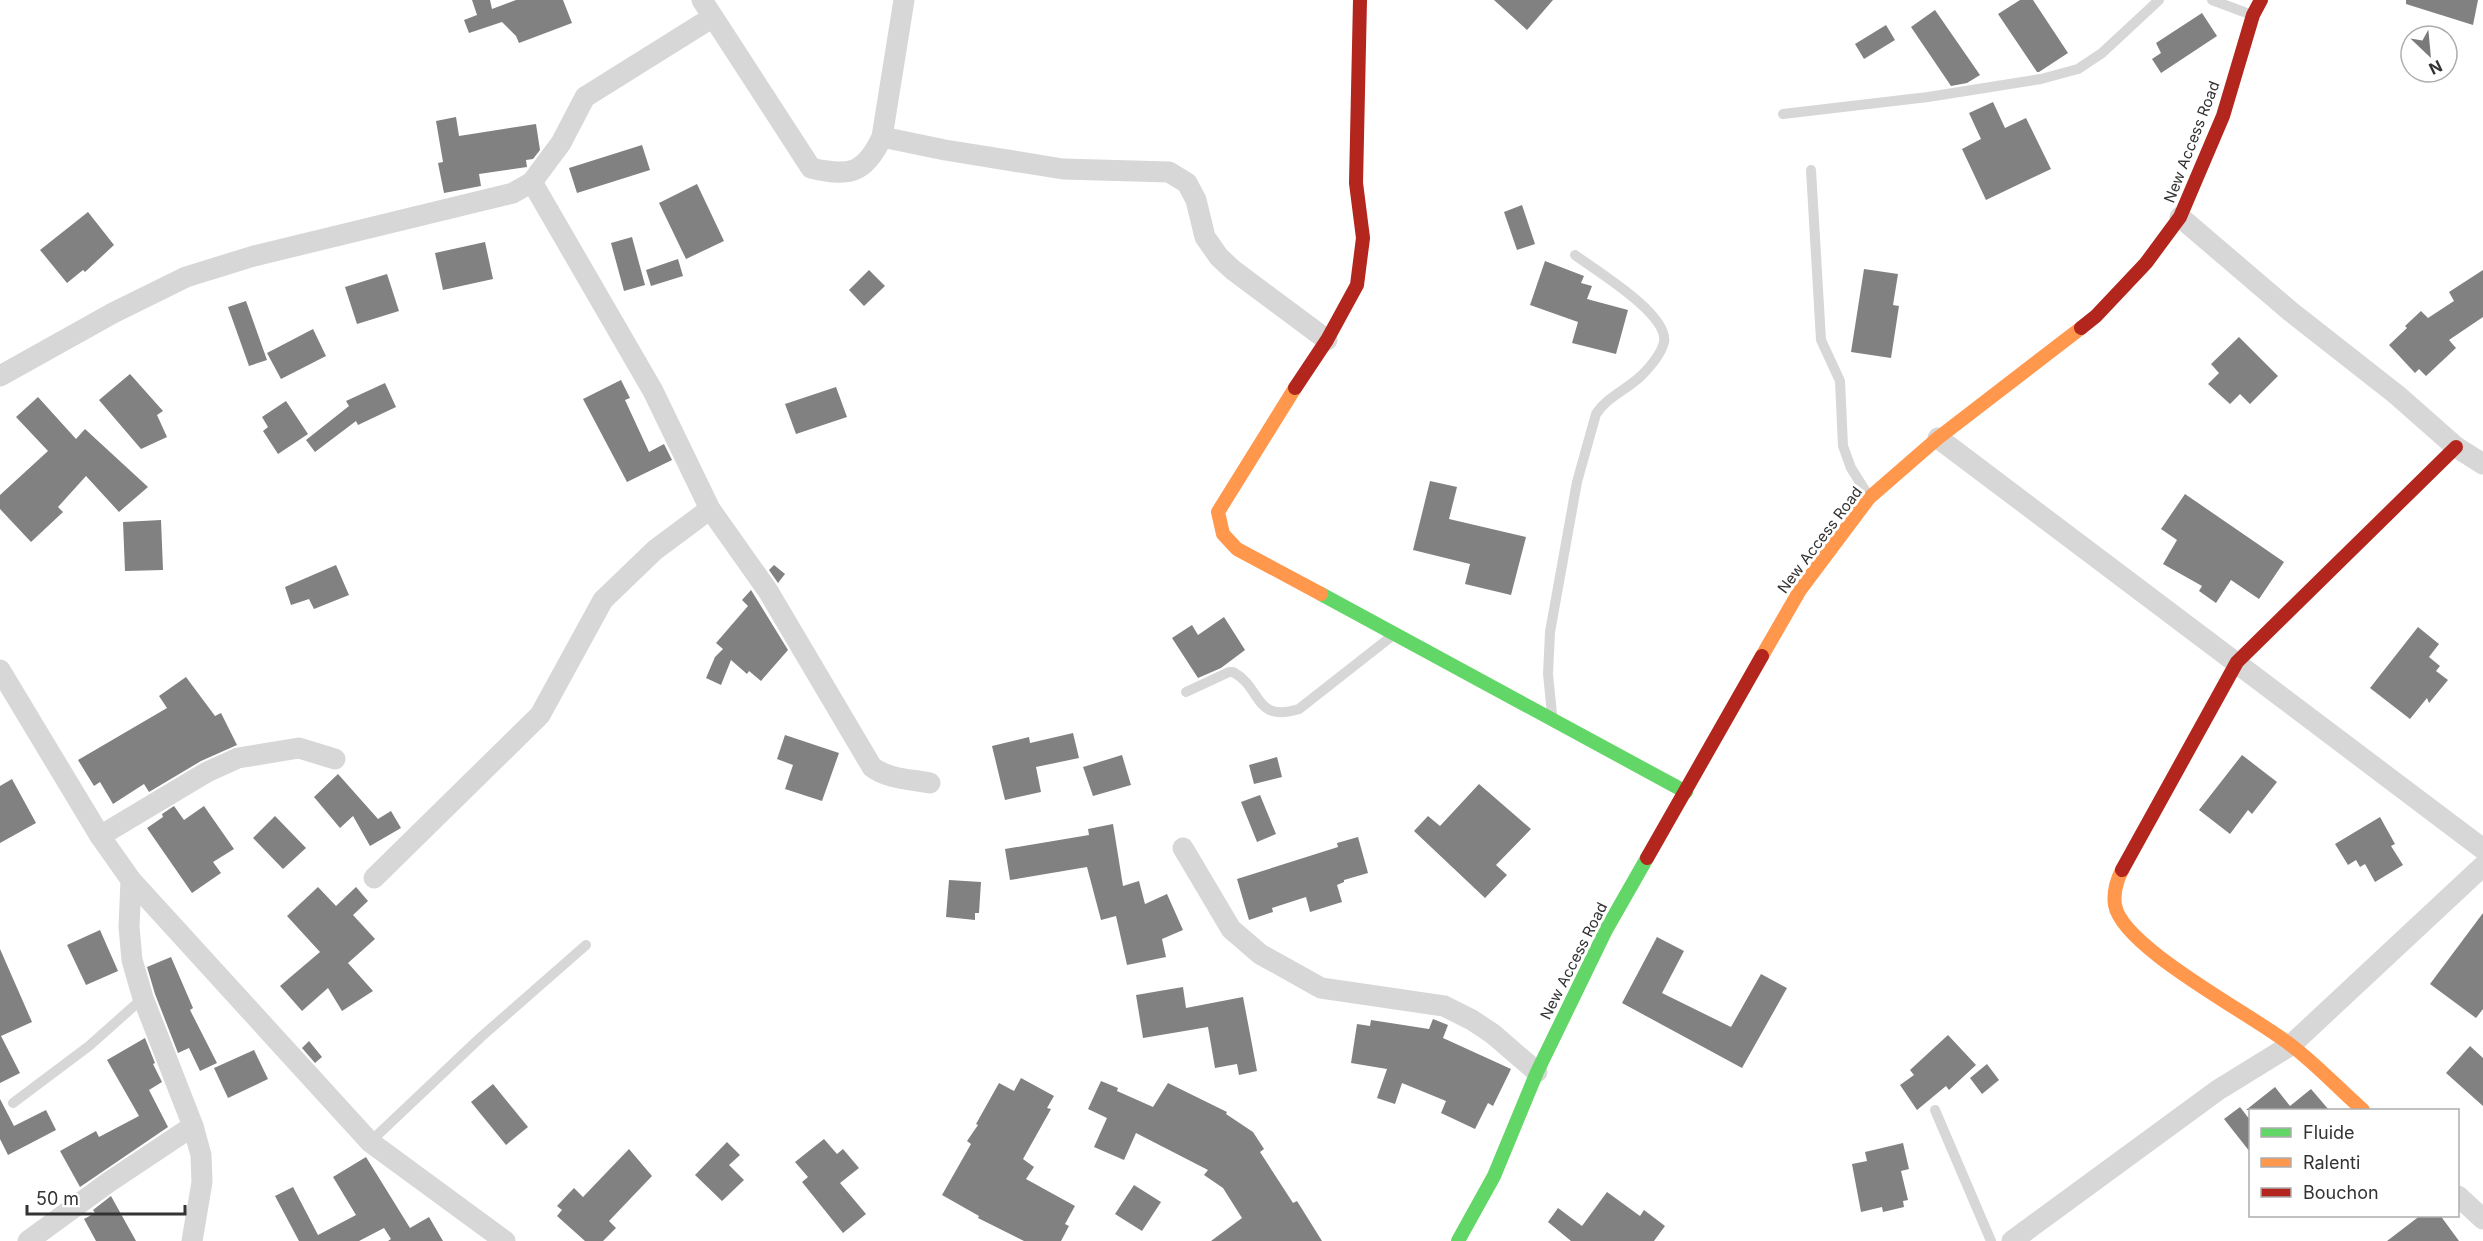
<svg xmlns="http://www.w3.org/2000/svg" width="2483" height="1241" font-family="Inter,sans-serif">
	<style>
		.building { fill: #818181 }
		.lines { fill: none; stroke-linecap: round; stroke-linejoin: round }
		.lane { stroke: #d7d7d7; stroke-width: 10 }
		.street { stroke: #d7d7d7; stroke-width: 21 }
		.fast { stroke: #63d668; stroke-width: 14 }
		.slow { stroke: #ff974d; stroke-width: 14 }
		.jam { stroke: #b3261e; stroke-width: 14 }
		.labels { text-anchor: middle; stroke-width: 6; stroke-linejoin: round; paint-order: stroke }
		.street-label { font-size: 15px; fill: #333; stroke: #fff }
	</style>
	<rect width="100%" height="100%" fill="#fff"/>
	<g class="building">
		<polygon points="472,0 490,0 492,9 516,0 563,0 572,23 519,43 516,36 502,22 469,33 464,20 477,15"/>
		<polygon points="1494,0 1553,0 1527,30"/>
		<polygon points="2020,0 2033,0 2068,53 2039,72 2037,72 1998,14"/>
		<polygon points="2406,0 2478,0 2473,25 2406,4"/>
		<polygon points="1935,10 1980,75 1967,83 1951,86 1911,27"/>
		<polygon points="2202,13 2217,36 2161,73 2152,59 2161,53 2156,43"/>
		<polygon points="1886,25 1895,40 1864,59 1855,44"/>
		<polygon points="1993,102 2005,128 2026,118 2051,169 1986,200 1962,149 1981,139 1969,113"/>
		<polygon points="456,117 459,136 536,124 540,150 533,159 526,160 527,167 479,174 481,186 444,193 438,163 443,162 436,121"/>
		<polygon points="642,145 650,170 577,193 569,168"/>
		<polygon points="697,184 724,241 686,259 659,203"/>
		<polygon points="1522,205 1535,244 1517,250 1504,212"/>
		<polygon points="88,212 114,245 85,272 83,270 67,283 40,250"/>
		<polygon points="632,237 645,285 624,291 611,243"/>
		<polygon points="485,242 493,279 443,290 435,253"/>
		<polygon points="678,259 683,276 651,286 646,270"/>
		<polygon points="1545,261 1584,276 1581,283 1592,286 1587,299 1628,310 1616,354 1572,343 1578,322 1530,305"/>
		<polygon points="1864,269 1898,274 1893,305 1899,306 1891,358 1851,352"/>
		<polygon points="869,270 885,286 864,306 849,290"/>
		<polygon points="2483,270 2483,317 2449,340 2456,348 2426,376 2419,369 2415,373 2389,345 2407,328 2405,326 2421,311 2428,318 2454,301 2449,292"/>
		<polygon points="387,274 399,311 357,324 345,287"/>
		<polygon points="246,301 267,360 249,366 228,307"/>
		<polygon points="313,329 326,356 281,379 267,353"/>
		<polygon points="2239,337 2278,376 2250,404 2240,394 2230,404 2208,384 2219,373 2211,364"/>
		<polygon points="130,374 163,411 157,415 167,437 141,449 99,400"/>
		<polygon points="621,380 630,398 625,400 649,452 664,444 672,460 627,482 583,399"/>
		<polygon points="385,383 396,407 358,425 356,421 315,452 306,440 349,406 346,401"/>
		<polygon points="836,387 847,417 796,434 785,404"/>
		<polygon points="38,397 76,439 85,429 148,487 119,512 86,476 58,507 63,512 31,542 0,509 0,495 48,451 16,417"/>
		<polygon points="286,401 308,434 278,454 263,431 268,427 262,417"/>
		<polygon points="1430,481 1457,487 1449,519 1526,537 1511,595 1465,584 1470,564 1413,550"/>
		<polygon points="2185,494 2284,562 2259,599 2231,580 2216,603 2199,591 2202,586 2163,564 2177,540 2161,529"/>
		<polygon points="161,520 163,570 125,571 123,522"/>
		<polygon points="336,565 349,595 314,609 309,599 291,605 285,587"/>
		<polygon points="774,565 785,574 778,583 769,570"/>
		<polygon points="751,590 788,650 761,681 749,671 747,674 731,660 721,685 706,678 715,657 723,649 716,643 748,606 742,600"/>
		<polygon points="1224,617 1245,650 1221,668 1198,678 1172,638 1192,625 1198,635"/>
		<polygon points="2418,627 2439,644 2429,657 2440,666 2436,671 2448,680 2429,703 2427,698 2410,719 2370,688"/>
		<polygon points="186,677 215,716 221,713 237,745 201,761 149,792 144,784 113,804 100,782 94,786 78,760 167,708 159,696"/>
		<polygon points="1073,733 1079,758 1036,767 1041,792 1005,800 992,746 1029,737 1030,743"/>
		<polygon points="785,735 839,753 822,801 785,789 793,765 777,759"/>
		<polygon points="1122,755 1131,785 1093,796 1083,767"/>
		<polygon points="2242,755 2277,782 2252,814 2248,810 2230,834 2199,810"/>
		<polygon points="1277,757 1282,777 1254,784 1249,765"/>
		<polygon points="338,774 378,819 391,811 401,828 370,846 353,816 340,828 314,797"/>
		<polygon points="12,779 36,823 0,843 0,786"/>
		<polygon points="1479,784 1531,829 1496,865 1507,875 1485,898 1414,831 1428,816 1440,826"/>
		<polygon points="1260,795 1276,834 1257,842 1241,802"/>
		<polygon points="174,806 184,820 204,806 234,849 213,862 221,873 192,893 147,828 163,817 162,814"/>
		<polygon points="275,816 306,848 283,869 253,838"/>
		<polygon points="2380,817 2395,844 2391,846 2403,865 2375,882 2365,864 2360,867 2356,860 2348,865 2335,844"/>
		<polygon points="1113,824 1123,886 1139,881 1145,904 1167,894 1183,930 1162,939 1166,957 1127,965 1116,916 1101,920 1087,867 1010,880 1005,849 1089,835 1088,829"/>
		<polygon points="1358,837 1368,873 1344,880 1344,882 1337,885 1342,902 1310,912 1306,897 1272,908 1273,912 1249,920 1237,879 1338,847 1337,843"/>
		<polygon points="949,880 981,882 979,913 975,913 975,920 946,917"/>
		<polygon points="318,887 336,906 356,887 368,901 353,915 375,939 348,963 373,991 342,1011 328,988 302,1011 280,986 320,952 287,916"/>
		<polygon points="2483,913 2483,1009 2476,1018 2430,984"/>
		<polygon points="100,930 118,971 86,985 67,945"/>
		<polygon points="1657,937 1684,951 1662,993 1731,1027 1761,974 1787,988 1742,1068 1622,1003"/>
		<polygon points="0,949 32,1022 1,1036 20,1073 0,1083"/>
		<polygon points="171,957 193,1008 190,1010 217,1063 200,1071 189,1048 178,1053 155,994 147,967"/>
		<polygon points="1183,987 1186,1008 1243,997 1257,1071 1239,1075 1237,1064 1215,1068 1208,1027 1143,1038 1136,995"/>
		<polygon points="1433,1019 1448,1025 1443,1038 1511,1069 1493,1106 1488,1103 1475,1129 1441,1113 1446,1101 1402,1083 1395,1104 1377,1098 1387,1069 1351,1063 1357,1024 1370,1026 1371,1020 1429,1029"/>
		<polygon points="1948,1035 1976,1065 1949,1090 1946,1086 1917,1110 1900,1085 1914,1075 1910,1070"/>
		<polygon points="145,1038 155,1063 153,1064 162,1082 149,1090 168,1127 80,1187 60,1151 96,1131 99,1137 139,1116 107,1060"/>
		<polygon points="309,1041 322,1057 315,1063 302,1048"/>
		<polygon points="2470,1046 2483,1058 2483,1106 2446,1073"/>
		<polygon points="254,1050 268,1079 228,1098 214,1068"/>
		<polygon points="1987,1064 1999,1080 1982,1094 1970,1078"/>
		<polygon points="1021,1078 1054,1096 1047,1108 1051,1109 1023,1159 1034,1167 1026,1179 1075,1206 1065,1224 1069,1226 1061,1241 1024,1241 978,1218 979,1216 942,1195 971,1144 967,1141 978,1125 976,1124 999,1083 1014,1091"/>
		<polygon points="1101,1081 1118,1088 1117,1091 1153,1107 1168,1083 1227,1112 1226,1114 1253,1132 1264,1149 1260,1152 1293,1203 1297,1201 1322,1241 1211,1241 1242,1218 1223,1188 1204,1175 1208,1170 1136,1133 1124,1160 1094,1147 1107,1118 1088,1109"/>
		<polygon points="493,1084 528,1127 506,1145 471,1102"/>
		<polygon points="2275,1087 2290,1106 2311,1089 2329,1110 2246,1110"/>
		<polygon points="0,1099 14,1126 46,1110 56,1130 8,1155 0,1139"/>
		<polygon points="2240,1107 2250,1120 2250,1152 2224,1119"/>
		<polygon points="824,1139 837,1154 843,1149 859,1168 840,1183 866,1214 843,1233 802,1182 808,1177 795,1162"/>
		<polygon points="727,1142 740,1155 729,1165 744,1180 722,1201 695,1175"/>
		<polygon points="1903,1143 1909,1169 1901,1171 1908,1200 1903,1201 1904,1207 1883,1212 1882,1207 1861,1212 1852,1164 1867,1161 1865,1152"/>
		<polygon points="629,1149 652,1176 609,1221 616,1228 603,1241 585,1241 557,1216 562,1210 557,1206 574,1188 583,1197"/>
		<polygon points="366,1157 410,1228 429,1217 443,1241 388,1241 391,1239 384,1228 359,1241 299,1241 275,1196 293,1187 318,1235 356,1215 333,1177"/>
		<polygon points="1134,1185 1161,1202 1142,1231 1115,1214"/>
		<polygon points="1607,1192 1640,1216 1644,1210 1665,1226 1654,1241 1571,1241 1548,1222 1558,1208 1582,1226"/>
		<polygon points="111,1196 136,1241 96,1241 84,1219 95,1213 93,1210"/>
		<polygon points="2421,1215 2440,1215 2459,1241 2387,1241"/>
	</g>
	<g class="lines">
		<g class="lane">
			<polyline points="2212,0 2252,15"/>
			<polyline points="1783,114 1928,97 2041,79 2078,69 2102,53 2159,0"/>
			<polyline points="1811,170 1821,340 1840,381 1843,446 1851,468 1868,495"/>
			<path d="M1186,692L1229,672H1233C1263,688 1253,723 1299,709L1392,636"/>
			<path d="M1552,714L1548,674L1550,632L1577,482L1596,414C1607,397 1626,390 1641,376C1650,367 1661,355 1664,342C1669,314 1595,270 1575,255"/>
			<polyline points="13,1103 89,1046 143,998"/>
			<polyline points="1935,1110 1991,1241"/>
			<polyline points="370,1142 481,1037 586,945"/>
		</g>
		<g class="street">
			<path d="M702,0L811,168C849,177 865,174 882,137L904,0"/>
			<polyline points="882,137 945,150 1063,169 1169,172 1187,183 1196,200 1205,237 1219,257 1233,270 1327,340"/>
			<path d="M532,182L653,391L710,509L768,591L872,767C888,779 910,779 930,783"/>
			<polyline points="2180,217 2290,311 2397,395 2456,447 2483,464"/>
			<polyline points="0,376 113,313 186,277 254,256 513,193 532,182 561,143 585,97 713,17"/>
			<polyline points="1938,438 2483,849"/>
			<polyline points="0,670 100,836 131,880 370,1142 505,1241"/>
			<polyline points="100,836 207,772 238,758 299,748 335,759"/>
			<polyline points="1183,848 1231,929 1260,954 1321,988 1444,1006 1472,1020 1493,1034 1537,1072"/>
			<polyline points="374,878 540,715 603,600 655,550 710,509"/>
			<polyline points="131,880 129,927 132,960 143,998 193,1126 201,1155 202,1182 192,1241"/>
			<polyline points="2458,1196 2483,1219"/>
			<polyline points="28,1241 109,1182 193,1126"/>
			<polyline points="2012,1241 2218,1090 2291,1045 2483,866"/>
		</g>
		<g class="fast">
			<polyline points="1321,594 1686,792"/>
			<polyline points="1458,1241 1494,1176 1537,1072 1606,930 1647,858"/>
		</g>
		<g class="slow">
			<polyline points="1295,388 1218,512 1223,534 1237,549 1321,594"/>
			<polyline points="1762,656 1800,590 1869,498 1938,438 2081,328"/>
			<path d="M2122,870C2117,880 2113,892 2115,905C2122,948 2255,1016 2292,1046C2317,1065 2339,1089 2363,1110"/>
		</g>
		<g class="jam">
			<polyline points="2081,328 2096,316 2146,263 2180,217 2223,116 2253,15 2261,0"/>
			<polyline points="1295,388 1327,340 1357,285 1363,238 1356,183 1360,0"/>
			<polyline points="1647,858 1762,656"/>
			<polyline points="2122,870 2237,662 2456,447"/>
		</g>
	</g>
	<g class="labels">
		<g class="street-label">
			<text transform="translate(2192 142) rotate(-69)" y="5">New Access Road</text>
			<text transform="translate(1820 540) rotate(-53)" y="5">New Access Road</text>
			<text transform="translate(1574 961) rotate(-63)" y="5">New Access Road</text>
		</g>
	</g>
	<rect x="2249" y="1109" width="210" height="108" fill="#ffffff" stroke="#adadad" stroke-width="1.5"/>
	<rect x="2261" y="1128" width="30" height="9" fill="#63d668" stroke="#adadad" stroke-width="1.5"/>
	<text x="2303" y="1139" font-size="18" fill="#333333">Fluide</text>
	<rect x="2261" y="1158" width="30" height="9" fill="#ff974d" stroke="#adadad" stroke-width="1.5"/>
	<text x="2303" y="1169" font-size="18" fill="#333333">Ralenti</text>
	<rect x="2261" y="1188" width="30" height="9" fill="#b3261e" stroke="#adadad" stroke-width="1.5"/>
	<text x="2303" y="1199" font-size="18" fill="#333333">Bouchon</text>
	<g transform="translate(2429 54) rotate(154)"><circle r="28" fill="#ffffff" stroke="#adadad" stroke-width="1.5"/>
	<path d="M0-4.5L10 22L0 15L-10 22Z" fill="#7a7a7a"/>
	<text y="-9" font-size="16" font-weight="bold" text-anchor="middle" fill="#333333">N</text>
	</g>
	<path d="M27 1205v9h158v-9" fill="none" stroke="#333333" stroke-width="3"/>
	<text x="36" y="1205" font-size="18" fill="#333333" stroke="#ffffff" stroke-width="4.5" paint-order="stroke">50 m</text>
</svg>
